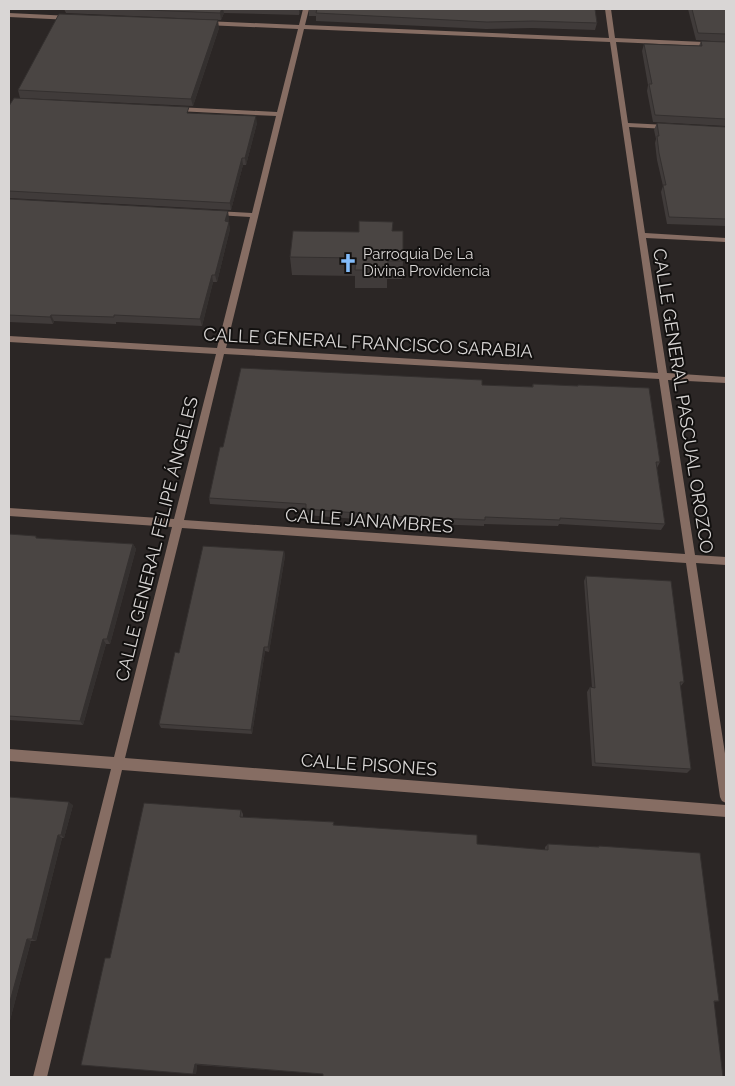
<svg xmlns="http://www.w3.org/2000/svg" width="735" height="1086" font-family="Raleway,sans-serif">
	<style>
		.lines { fill: none; stroke-linecap: round; stroke-linejoin: round }
		.street { fill: #866d63; fill-rule: evenodd }
		.wall { fill: #403b3a }
		.shaded-wall { fill: #34302f }
		.building { fill: #4a4543; stroke: #34302f }
		.labels { text-anchor: middle; stroke-width: 4; stroke-linejoin: round; paint-order: stroke }
		.far-poi-label { font-size: 15px; fill: #d9d6d5; stroke: #12100f; text-anchor: start }
		.street-label { font-size: 18px; fill: #d9d6d5; stroke: #12100f }
	</style>
	<rect width="100%" height="100%" fill="#2b2625"/>
	<g class="lines">
		<g class="street">
			<path d="M303,9H309L305,25L609,38L605,9H611L615,38L726,43V47L616,42L628,123L667,125L670,127L667,129L629,127L645,233L726,238V242L646,238L667,373L726,377V383L668,380L695,555L726,557V565L696,563L726,760V803L722,801L720,797L686,563L182,528L125,758L726,805V817L122,770L47,1077H33L111,769L9,761V749L114,757L172,527L9,516V508L174,519L216,354L9,342V336L217,348L250,217L216,215L212,213L216,211L252,213L276,116L177,111L174,109L177,107L277,112L298,29L205,25L202,23L205,21L299,25ZM304,29L610,42L658,373L226,348ZM224,354L659,379L685,554L184,520Z"/>
			<polygon points="9,13 71,16 74,18 71,20 9,17"/>
		</g>
	</g>
	<g class="wall">
		<polygon points="64,9 301,9 299,15 224,13 221,20 66,13"/>
		<polygon points="309,9 597,23 595,30 532,28 486,29 316,21 316,16 309,16"/>
		<polygon points="688,9 726,9 726,42 696,40"/>
		<polygon points="219,28 193,106 20,98 18,90"/>
		<polygon points="701,41 726,42 726,126 653,122 647,91 648,85 642,51 644,44 699,46"/>
		<polygon points="9,106 190,113 257,123 246,165 243,165 231,210 9,198"/>
		<polygon points="657,123 726,127 726,226 667,224 661,192 663,186 657,160 655,143 656,139 654,130"/>
		<polygon points="9,199 229,218 228,222 230,229 217,282 213,282 202,326 116,322 116,324 54,321 53,324 9,322"/>
		<polygon points="392,231 403,261 402,279 387,279 387,288 355,288 355,276 292,275 290,257 359,232"/>
		<polygon points="533,384 577,386 578,385 660,462 657,468 665,524 661,530 559,524 558,526 484,524 484,526 407,523 306,515 306,510 210,504 209,498 223,447 482,385 532,387"/>
		<polygon points="9,536 133,544 136,549 110,644 106,644 83,725 9,720"/>
		<polygon points="284,551 285,556 269,652 265,651 252,734 161,728 159,724 179,653"/>
		<polygon points="586,576 684,682 680,687 691,769 687,773 592,766 587,692 590,687 592,688 584,581"/>
		<polygon points="9,797 73,805 64,838 62,838 36,941 31,941 9,1024"/>
		<polygon points="241,810 243,814 243,817 334,822 334,826 477,844 545,850 545,847 548,844 597,847 599,846 719,1001 323,1074 197,1065 196,1074 81,1065 110,958"/>
	</g>
	<g class="shaded-wall">
		<polygon points="222,9 223,9 224,13 221,20 220,13"/>
		<polygon points="299,9 301,9 299,15"/>
		<polygon points="218,20 219,28 193,106 191,99"/>
		<polygon points="256,116 257,123 246,165 245,158"/>
		<polygon points="242,158 243,165 231,210 230,203"/>
		<polygon points="228,211 229,218 227,228 225,221"/>
		<polygon points="229,222 230,229 217,282 215,275"/>
		<polygon points="212,275 213,282 202,326 200,319"/>
		<polygon points="51,315 54,321 53,324 50,317"/>
		<polygon points="133,544 136,549 110,644 107,639"/>
		<polygon points="284,551 285,556 269,652 268,647"/>
		<polygon points="103,639 106,644 83,725 80,721"/>
		<polygon points="264,647 265,651 252,734 251,730"/>
		<polygon points="69,802 73,805 64,838 61,835"/>
		<polygon points="58,835 62,838 36,941 32,939"/>
		<polygon points="27,939 31,941 9,1024 9,1005"/>
		<polygon points="195,1064 197,1065 196,1074 193,1074"/>
	</g>
	<g class="building">
		<polygon points="122,9 222,9 220,13"/>
		<polygon points="315,9 595,9 597,23 533,21 487,22 316,13 317,9"/>
		<polygon points="692,9 726,9 726,34 698,33"/>
		<polygon points="59,14 218,20 191,99 18,90"/>
		<polygon points="701,41 726,42 726,119 655,115 649,84 652,84 644,44 702,46"/>
		<polygon points="14,98 189,107 187,113 256,116 245,158 242,158 230,203 9,191 9,106"/>
		<polygon points="657,123 726,127 726,219 669,217 663,185 666,185 659,153 657,136 659,136"/>
		<polygon points="9,199 228,211 225,221 229,222 215,275 212,275 200,319 114,315 114,317 51,315 50,317 9,315"/>
		<polygon points="359,221 393,222 392,231 403,231 403,261 388,261 387,270 355,270 356,258 290,257 293,231 359,232"/>
		<polygon points="241,368 482,380 482,385 533,387 533,384 578,386 578,385 649,388 660,462 656,462 665,524 560,518 560,520 485,517 485,520 408,517 306,509 306,504 209,498 220,447 223,447"/>
		<polygon points="9,534 36,536 36,538 133,544 107,639 103,639 80,721 9,716"/>
		<polygon points="203,546 284,551 268,647 264,647 251,730 159,724 175,652 179,653"/>
		<polygon points="586,576 671,581 684,682 680,682 691,769 595,763 590,687 595,688"/>
		<polygon points="9,797 69,802 61,835 58,835 32,939 27,939 9,1005"/>
		<polygon points="144,803 241,810 240,817 334,822 333,825 477,835 477,844 548,850 548,844 599,847 599,846 700,853 719,1001 714,1001 723,1077 323,1077 323,1074 195,1064 193,1074 81,1065 105,958 110,958"/>
	</g>
	<defs>
		<g id="church-bare" transform="scale(1.5)"><path d="M-1.2-6h2.4v3.5h3.3v2.4h-3.3V6h-2.4V-.1h-3.3v-2.4h3.3Z" fill="#83bcfb" stroke="#12100f" stroke-width="2.5" paint-order="stroke"/></g>
	</defs>
	<g fill-rule="evenodd">
		<use href="#church-bare" x="348" y="263"/>
	</g>
	<g class="labels">
		<g class="far-poi-label">
			<text x="363" y="259">Parroquia De La<tspan x="363" dy="17">Divina Providencia</tspan></text>
		</g>
		<g class="street-label">
			<text transform="translate(368 343) rotate(3)" y="6">CALLE GENERAL FRANCISCO SARABIA</text>
			<text transform="translate(683 401) rotate(81)" y="6">CALLE GENERAL PASCUAL OROZCO</text>
			<text transform="translate(369 521) rotate(4)" y="6">CALLE JANAMBRES</text>
			<text transform="translate(157 539) rotate(-76)" y="6">CALLE GENERAL FELIPE ÁNGELES</text>
			<text transform="translate(369 765) rotate(4)" y="6">CALLE PISONES</text>
		</g>
	</g>
	<rect width="735" height="1086" fill="none" stroke="#d9d6d5" stroke-width="20"/>
</svg>
